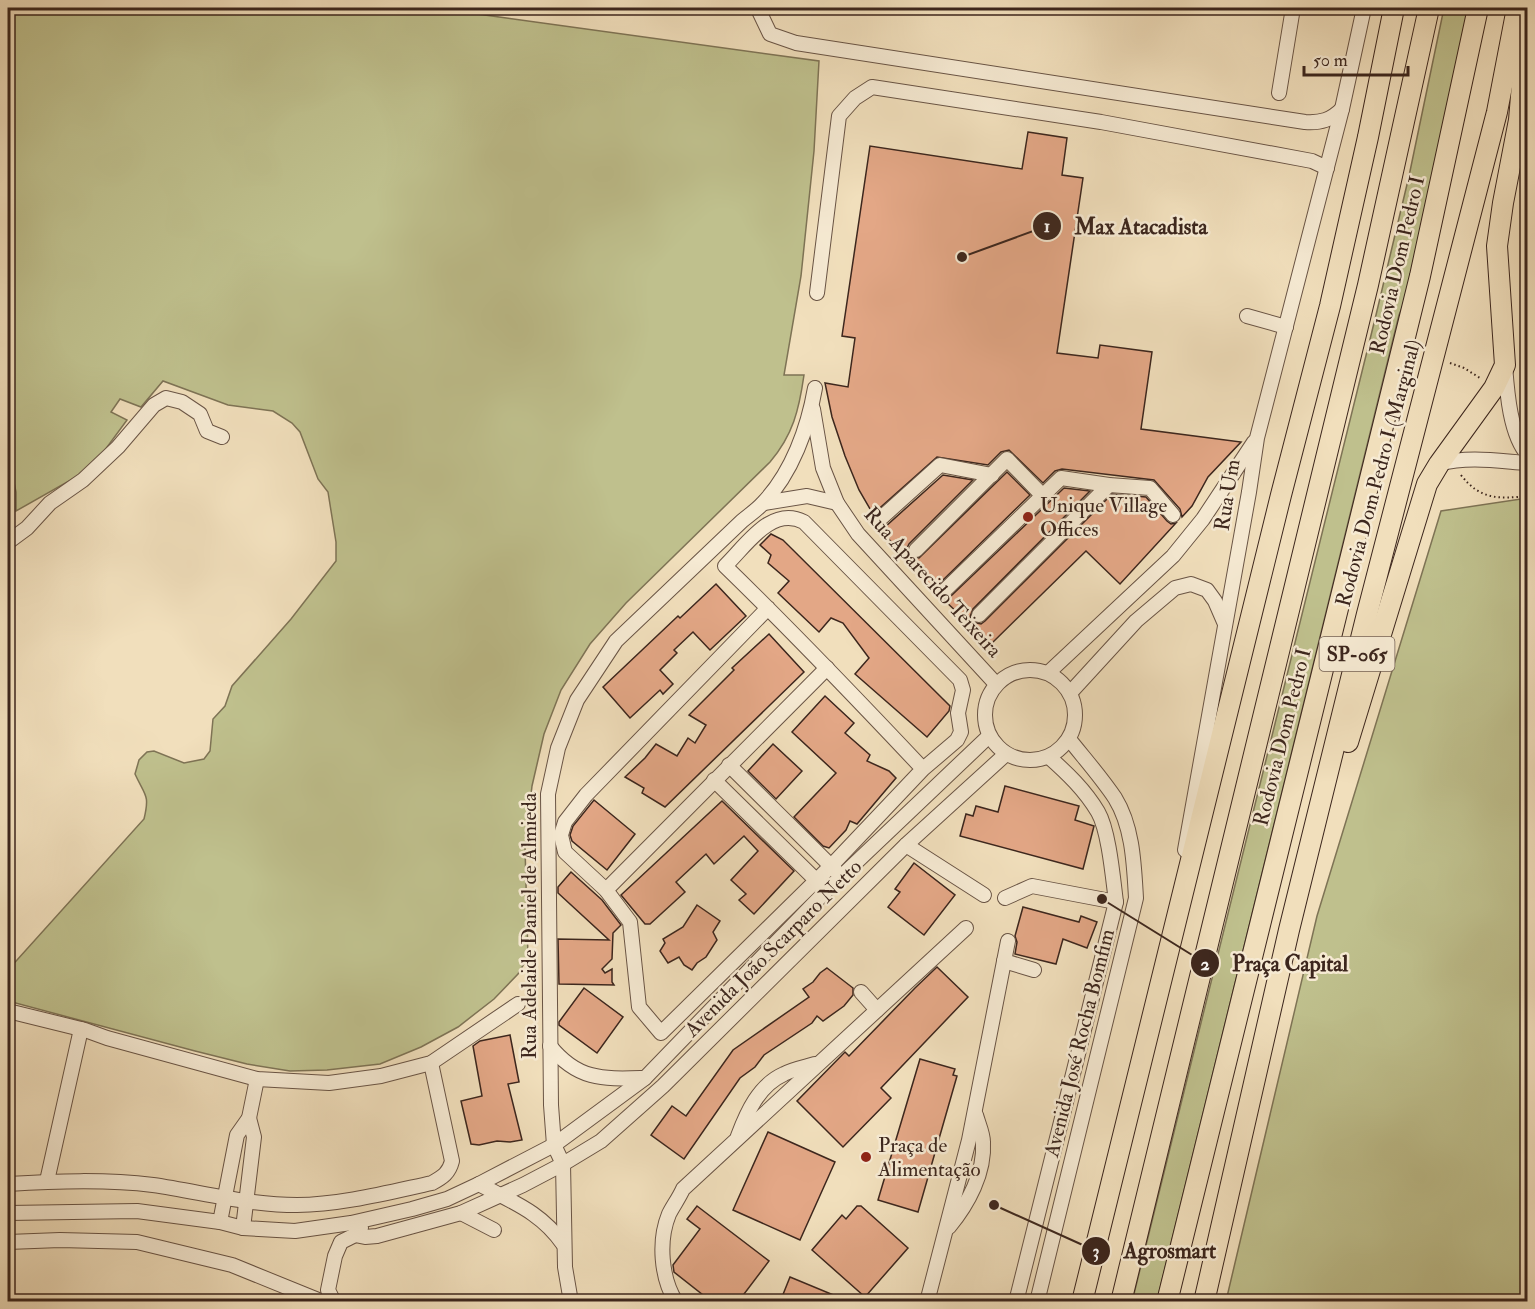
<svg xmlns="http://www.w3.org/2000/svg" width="1535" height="1309" font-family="'IM FELL Double Pica',serif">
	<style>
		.green { fill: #bfc08d; stroke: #7e7355; stroke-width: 1.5 }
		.building { fill: #e3a786; stroke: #3c261d; stroke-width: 1.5 }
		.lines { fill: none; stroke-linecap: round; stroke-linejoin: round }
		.minor-casing { stroke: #695445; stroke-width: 16 }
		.highway-casing { stroke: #3c261d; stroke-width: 22 }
		.path { stroke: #3c261d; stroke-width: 2; stroke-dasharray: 1.5 3; stroke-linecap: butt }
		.minor { stroke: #f6ead3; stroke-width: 14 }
		.highway { stroke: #f1dfbc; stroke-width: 20 }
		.poi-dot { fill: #8f2418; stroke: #f6ead3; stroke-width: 2 }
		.labels { text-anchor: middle; stroke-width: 5; stroke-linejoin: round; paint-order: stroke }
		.shield { fill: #f6ead3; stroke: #746154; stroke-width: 1.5 }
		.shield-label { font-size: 20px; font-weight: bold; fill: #3c261d }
		.street-label { font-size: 21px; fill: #3c261d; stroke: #f6ead3 }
		.poi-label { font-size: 21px; fill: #3c261d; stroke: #f6ead3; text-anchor: start }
		.leader { fill: none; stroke: #3c261d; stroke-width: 2 }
		.callout-dot { fill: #3c261d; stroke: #f6ead3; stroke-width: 2 }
		.mark-label { font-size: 18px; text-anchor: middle; font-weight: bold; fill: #fff }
		.callout-label { font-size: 22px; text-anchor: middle; font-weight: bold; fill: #3c261d; stroke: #f6ead3; stroke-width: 5; stroke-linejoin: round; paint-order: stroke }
	</style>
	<rect width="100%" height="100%" fill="#f1dfbc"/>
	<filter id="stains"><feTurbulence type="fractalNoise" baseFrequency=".00333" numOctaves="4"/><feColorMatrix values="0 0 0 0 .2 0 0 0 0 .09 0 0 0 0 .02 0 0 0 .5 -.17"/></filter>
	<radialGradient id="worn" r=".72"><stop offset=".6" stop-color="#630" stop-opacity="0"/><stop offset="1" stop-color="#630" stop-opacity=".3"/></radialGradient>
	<g class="green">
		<path d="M8,8H478V14L819,61L814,151L801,276L784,375H804C799,410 793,435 770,462L626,603L590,644L561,690L544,734L532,786L525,847L528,957L518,974L494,999L458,1027L421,1047L380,1064L327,1070L290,1071L247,1064L195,1051L8,1001V970L144,819C150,794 145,796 135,774L139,760L147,752L154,751L184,763L204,759L210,751L213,719L225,706L232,686L291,619L336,561V542L328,492L318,479L300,432L292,423L273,411L228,405L163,381L141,407L120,399L111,412L127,420L102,454L85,472L16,511V492L8,453Z"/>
		<polygon points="1444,8 1470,8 1405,301 1399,315 1157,1301 1132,1302 1376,315 1409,176"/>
		<polygon points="1527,498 1527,1301 1226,1301 1317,916 1441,511"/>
	</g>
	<g class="building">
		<polygon points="1028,132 1067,138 1062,175 1083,178 1057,353 1098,358 1100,345 1152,352 1141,429 1241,442 1208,477 1192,506 1182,517 1180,509 1154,480 1062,469 1055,471 1043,483 1009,450 1001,452 988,465 937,457 873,514 859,490 845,456 832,417 825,383 848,387 855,338 842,336 870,146 1022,169"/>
		<polygon points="1007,472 1030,495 938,585 935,591 908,563 880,528 886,526 943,475 973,480 909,544 907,548 909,556 919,558"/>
		<polygon points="1064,488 1090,491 973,609 970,617 973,622 981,624 985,621 1112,494 1146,497 1167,521 1171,524 1176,523 1120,584 1086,551 991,644 944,600 950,597"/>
		<polygon points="771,534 783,540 950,706 949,711 927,737 855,674 869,658 843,623 831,618 819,632 778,593 789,581 768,563 771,555 760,545"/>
		<polygon points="716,584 746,616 710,650 693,632 674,650 677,653 660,670 673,684 663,694 660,690 630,718 603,687 678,616 680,618"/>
		<polygon points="769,634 804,672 665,807 642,793 644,788 625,777 645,758 656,744 677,756 688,738 695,743 706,725 689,715 734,670 732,668"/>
		<polygon points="825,696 854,723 845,733 870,755 867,761 889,771 896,778 857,824 850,821 846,830 829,848 823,846 794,817 836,773 792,732"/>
		<polygon points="773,744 802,771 776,799 748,771"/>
		<polygon points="1005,786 1079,806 1075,820 1094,826 1083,869 960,836 966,814 973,816 976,806 998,812"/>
		<polygon points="594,800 635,834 607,870 572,841 570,835 573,826"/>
		<polygon points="722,801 794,871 754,914 739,900 746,894 731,880 758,851 744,836 714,864 706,854 676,882 685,892 650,924 645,924 621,895"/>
		<polygon points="914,863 955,895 924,935 888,907 900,892 895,889"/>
		<polygon points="571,872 602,900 621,925 613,933 612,959 602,969 605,973 612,969 612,982 614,985 559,984 558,939 609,940 558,893 558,887"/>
		<polygon points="697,905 720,921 713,932 717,940 706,957 697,963 692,970 684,965 679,957 668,963 660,951 665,943 663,939 683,927"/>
		<polygon points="1023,907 1079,922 1081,916 1097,922 1087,948 1063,939 1056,964 1015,954 1017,942 1015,936"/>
		<polygon points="937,967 968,997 881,1088 891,1098 843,1147 797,1101 845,1052 849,1056 915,988"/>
		<polygon points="827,968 853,988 853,995 844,1006 823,1021 817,1016 812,1023 764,1055 755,1067 740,1078 684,1159 651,1135 672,1106 686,1116 733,1050 809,997 803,989 813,982 820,973"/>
		<polygon points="584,988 623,1017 597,1053 559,1025 559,1022"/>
		<polygon points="510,1035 519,1082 508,1084 522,1140 510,1142 497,1141 479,1145 471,1144 461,1101 482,1096 473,1046 480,1041"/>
		<polygon points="920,1059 955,1069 953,1075 957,1076 918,1212 878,1200"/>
		<polygon points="768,1132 835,1162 800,1240 733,1210"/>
		<polygon points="697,1206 769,1261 738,1302 712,1302 674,1272 673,1265 700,1229 687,1219"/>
		<polygon points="857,1206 861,1206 908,1248 865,1297 812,1250 842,1215 846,1219"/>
		<polygon points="790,1277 848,1301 848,1302 780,1302"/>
	</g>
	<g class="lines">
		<g class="minor-casing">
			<g id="minor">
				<path d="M760,8L759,11L770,34L796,43L1305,122C1321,123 1331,120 1342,109"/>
				<polyline points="1279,93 1293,8"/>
				<polyline points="817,293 839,116 855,98 872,87 1101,122 1312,161 1327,168"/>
				<polyline points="1247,316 1286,327"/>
				<path d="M1505,365C1507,392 1510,435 1528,455"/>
				<polyline points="813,409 823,468 837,503 858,534 996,684"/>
				<path d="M1439,464C1468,456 1498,461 1528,463"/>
				<polyline points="764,503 807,496 837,503"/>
				<polyline points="880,519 940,465 992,475"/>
				<polyline points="8,542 27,528 50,503 83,480 118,447 154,405 166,398 182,402 200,414 207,431 222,437"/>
				<polyline points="916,550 1007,459 1043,496"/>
				<polyline points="944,591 1061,478 1109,485 1150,488 1173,515"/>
				<path d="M768,608L586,795L565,822L561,835L565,852L606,890L630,922L639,1007L661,1033L832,865L923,769L957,740L961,732L958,713L963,690L960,680L804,522C771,505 746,546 725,566C793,632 858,700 923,769"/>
				<polyline points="979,615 1109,485"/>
				<circle cx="1030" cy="715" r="45"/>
				<polyline points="1048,673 1173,556 1203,519 1254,442"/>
				<polyline points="1070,693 1136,621 1175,588 1191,584 1207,590 1215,601 1225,624"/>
				<polyline points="729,765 836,871"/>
				<polyline points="714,780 822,886"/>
				<polyline points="906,845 984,895"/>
				<polyline points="1185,850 1249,492 1257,438 1342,109 1364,8"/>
				<polyline points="606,890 827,668"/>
				<polyline points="1005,898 1032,886 1116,902"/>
				<polyline points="1004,961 1034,970"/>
				<polyline points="861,992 877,1010"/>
				<polyline points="8,1011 85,1030 107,1038 257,1079 329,1083 381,1076 431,1063 518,1004"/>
				<path d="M550,1046C578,1081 604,1079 645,1078"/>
				<path d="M738,1136C747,1112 759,1085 784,1074C793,1069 805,1067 815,1064"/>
				<polyline points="47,1181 81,1029"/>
				<path d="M8,1184C55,1181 105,1179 153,1185C201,1192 248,1205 297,1205C340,1205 390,1192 432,1183C443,1177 449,1173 452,1161L431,1063"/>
				<path d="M479,1184C512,1202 541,1212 563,1244"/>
				<polyline points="8,1213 137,1211 220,1222 243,1228 295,1231 351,1223 412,1209 447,1199 479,1184 554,1145 645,1078 826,891 989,736"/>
				<polyline points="461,1213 494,1230"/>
				<polyline points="220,1222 237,1135 249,1118 257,1079"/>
				<path d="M949,1227C968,1204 985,1173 983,1142C983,1133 978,1123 976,1115"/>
				<polyline points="243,1228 254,1137 249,1118"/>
				<polyline points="355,1235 365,1237 377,1236 461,1213 523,1185 563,1164 601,1141 663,1086 906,845 1006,754"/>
				<polyline points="8,1242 60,1240 137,1242 232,1265 323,1302"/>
				<polyline points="334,1302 328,1290 335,1256 341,1242 355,1235 361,1228"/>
				<path d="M571,1302L565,1267L563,1164L554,1145L551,1105L548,794L558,748L577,700L616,641L742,521C749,515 757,510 763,503C792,473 808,428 815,388"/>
				<path d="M676,1302C661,1278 658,1241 669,1214C673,1206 679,1198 683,1189L966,928"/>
				<polyline points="927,1302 969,1140 1008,941"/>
				<path d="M1016,1302L1116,902C1113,879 1109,831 1098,812C1085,790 1067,773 1049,757"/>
				<path d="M1037,1302L1136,898C1134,865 1133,827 1115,798C1101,777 1084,758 1069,739"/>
			</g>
		</g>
		<g class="highway-casing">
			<g id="highway">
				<polyline points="1348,742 1427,484 1439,464 1494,388 1505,365 1497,246 1503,203 1519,120 1528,12"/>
				<polyline points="1082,1302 1281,495 1330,306 1368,137 1394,8"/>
				<polyline points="1121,1302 1368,285 1429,8"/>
				<polyline points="1167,1302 1420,276 1478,8"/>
				<polyline points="1204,1302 1289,930 1367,614 1497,112 1517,8"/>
			</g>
		</g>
		<g class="path">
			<polyline points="8,8 12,8"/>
			<polyline points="1450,363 1464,368 1480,378"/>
			<path d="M1461,475C1480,500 1499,499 1528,496"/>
		</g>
		<use href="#minor" class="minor"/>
		<use href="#highway" class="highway"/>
	</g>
	<g class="poi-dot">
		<circle cx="1028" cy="517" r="6"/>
		<circle cx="866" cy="1157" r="6"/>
	</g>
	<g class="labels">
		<rect class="shield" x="1319.5" y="637" width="75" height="34" rx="4.5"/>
		<g class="shield-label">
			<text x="1357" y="661">SP-065</text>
		</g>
		<g class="street-label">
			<text transform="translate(1397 265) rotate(-77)" y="7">Rodovia Dom Pedro I</text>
			<text transform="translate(1378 473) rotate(-75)" y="7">Rodovia Dom Pedro I (Marginal)</text>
			<text transform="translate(1227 495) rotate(-81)" y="7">Rua Um</text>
			<text transform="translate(933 582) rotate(48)" y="7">Rua Aparecido Teixeira</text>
			<text transform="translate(1282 737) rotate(-76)" y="7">Rodovia Dom Pedro I</text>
			<text transform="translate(529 926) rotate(-90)" y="7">Rua Adelaide Daniel de Almieda</text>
			<text transform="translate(773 948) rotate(-45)" y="7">Avenida João Scarparo Netto</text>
			<text transform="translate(1079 1043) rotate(-76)" y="7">Avenida José Rocha Bomfim</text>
		</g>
		<g class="poi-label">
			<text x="1040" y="512">Unique Village<tspan x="1040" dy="24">Offices</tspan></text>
			<text x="878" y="1152">Praça de<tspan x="878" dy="24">Alimentação</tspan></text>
		</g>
	</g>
	<path class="leader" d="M962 257L1047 226M1102 899L1205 963M994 1205L1096 1251"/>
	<g class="callout-dot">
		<circle cx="962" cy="257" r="6"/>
		<circle cx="1102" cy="899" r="6"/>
		<circle cx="994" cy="1205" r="6"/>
		<circle cx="1047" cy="226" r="15"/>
		<circle cx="1205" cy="963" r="15"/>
		<circle cx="1096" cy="1251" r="15"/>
	</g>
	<g class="mark-label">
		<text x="1047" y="232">1</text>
		<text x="1205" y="970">2</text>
		<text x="1096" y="1257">3</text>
	</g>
	<g class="callout-label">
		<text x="1141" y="234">Max Atacadista</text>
		<text x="1290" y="971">Praça Capital</text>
		<text x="1170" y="1258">Agrosmart</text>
	</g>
	<rect width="1535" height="1309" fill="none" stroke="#f1dfbc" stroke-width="30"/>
	<rect x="9" y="9" width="1517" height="1291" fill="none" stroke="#3c261d" stroke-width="3"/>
	<rect x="15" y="15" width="1505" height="1279" fill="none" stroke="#3c261d" stroke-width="1.5"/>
	<path d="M1304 66v9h104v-9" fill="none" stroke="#3c261d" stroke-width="3"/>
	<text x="1313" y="66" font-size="18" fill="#3c261d" stroke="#f6ead3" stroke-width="4.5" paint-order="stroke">50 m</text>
	<rect width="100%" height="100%" filter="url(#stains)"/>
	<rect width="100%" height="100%" fill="url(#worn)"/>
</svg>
